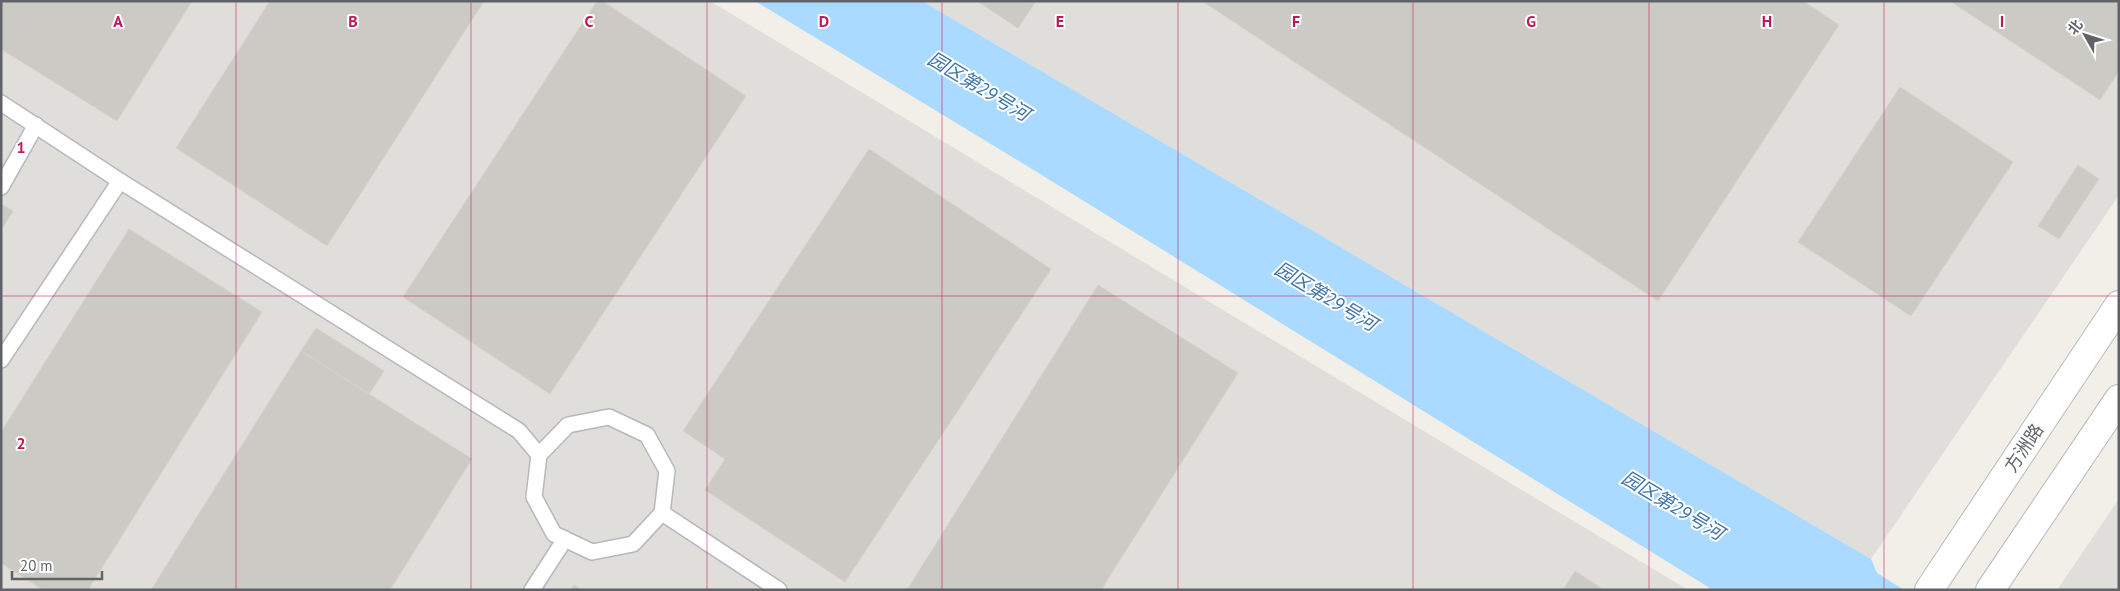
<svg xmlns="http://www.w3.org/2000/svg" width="2120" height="591" font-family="'PT Sans','Noto Sans SC',sans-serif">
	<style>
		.industrial { fill: #e0deda }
		.water { fill: #aadaff }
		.building { fill: #cccac5; stroke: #d6d1c6 }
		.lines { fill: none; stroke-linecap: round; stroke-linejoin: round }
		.service-casing { stroke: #b5b8bc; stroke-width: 18 }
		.secondary-casing { stroke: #b6babf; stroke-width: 30 }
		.service { stroke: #fff; stroke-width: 15 }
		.secondary { stroke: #fff; stroke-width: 28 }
		.grid { fill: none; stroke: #c2185b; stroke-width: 1; stroke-opacity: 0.55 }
		.labels { text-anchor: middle; stroke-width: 4; stroke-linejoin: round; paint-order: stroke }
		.street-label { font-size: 18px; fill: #5f6368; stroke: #fff }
		.water-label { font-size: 19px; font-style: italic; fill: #4174aa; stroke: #fff }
		.grid-label { font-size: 16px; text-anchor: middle; font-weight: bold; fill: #c2185b; stroke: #fff; stroke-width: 4; stroke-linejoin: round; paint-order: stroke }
	</style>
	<rect width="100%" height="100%" fill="#f1efe8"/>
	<g class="industrial">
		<polygon points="1,1 710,1 1688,590 1,590"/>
		<polygon points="922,1 2119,1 2119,195 1871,559"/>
		<polygon points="2119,499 2119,590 2057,590"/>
	</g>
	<polygon class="water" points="755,1 922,1 1871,559 1877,573 1904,590 1713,590 1032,169"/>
	<g class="building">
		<polygon points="1,1 192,1 117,121 1,49"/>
		<polygon points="270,1 484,1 327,246 176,148"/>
		<polygon points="597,1 602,1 746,96 550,394 403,297"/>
		<polygon points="977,1 1036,1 1018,28"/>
		<polygon points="1202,1 1803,1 1839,25 1658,301"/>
		<polygon points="1950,1 2119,1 2119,71 2100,100"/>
		<polygon points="1900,87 2013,162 1911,316 1798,242"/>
		<polygon points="869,149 1051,269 845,582 705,490 725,459 683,431"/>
		<polygon points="2078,165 2099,179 2059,239 2038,226"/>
		<polygon points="1,204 13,211 1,230"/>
		<polygon points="129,229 262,312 88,590 43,590 1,563 1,432"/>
		<polygon points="1098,285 1238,373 1101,590 907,590"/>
		<polygon points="316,328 384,371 369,394 301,351"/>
		<polygon points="301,351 472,459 390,590 151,590"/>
		<polygon points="1575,571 1604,590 1563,590"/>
		<polygon points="574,585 582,590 571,590"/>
	</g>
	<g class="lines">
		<g class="service-casing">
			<g id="service">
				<polyline points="1,103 120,181 519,431 539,455 534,497 554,534 592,552 633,544 662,513 667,471 647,435 609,417 568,425 539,455"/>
				<polyline points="1,187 36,125"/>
				<polyline points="1,360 120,181"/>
				<polyline points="662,513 779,590"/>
				<polyline points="532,590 565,539"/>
			</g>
		</g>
		<g class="secondary-casing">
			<g id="secondary">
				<polyline points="1929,590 2119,305"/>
				<polyline points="1990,590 2119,399"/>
			</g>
		</g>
		<use href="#service" class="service"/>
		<use href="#secondary" class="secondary"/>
	</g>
	<path class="grid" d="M236,1V590M471,1V590M707,1V590M942,1V590M1178,1V590M1413,1V590M1649,1V590M1884,1V590M1,296H2119"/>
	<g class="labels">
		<g class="street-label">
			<text transform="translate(2024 448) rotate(-56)" y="6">方洲路</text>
		</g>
		<g class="water-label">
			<text transform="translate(979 86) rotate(31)" y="7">园区第29号河</text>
			<text transform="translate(1326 296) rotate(31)" y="7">园区第29号河</text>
			<text transform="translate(1673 505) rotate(31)" y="7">园区第29号河</text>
		</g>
	</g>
	<g class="grid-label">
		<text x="118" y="27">A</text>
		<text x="353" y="27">B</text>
		<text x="589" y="27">C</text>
		<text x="824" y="27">D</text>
		<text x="1060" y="27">E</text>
		<text x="1296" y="27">F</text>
		<text x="1531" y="27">G</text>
		<text x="1767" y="27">H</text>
		<text x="2002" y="27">I</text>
		<text x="21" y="153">1</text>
		<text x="21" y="449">2</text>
	</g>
	<rect width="2120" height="591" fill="none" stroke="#5f6368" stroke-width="5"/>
	<g transform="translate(2085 35) rotate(309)" stroke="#ffffff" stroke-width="4" paint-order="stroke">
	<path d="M0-4L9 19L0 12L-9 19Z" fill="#5f6368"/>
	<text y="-8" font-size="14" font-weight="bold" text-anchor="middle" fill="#5f6368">北</text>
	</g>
	<path d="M12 571v8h90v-8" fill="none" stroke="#5f6368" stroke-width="2.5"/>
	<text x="20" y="571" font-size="15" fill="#5f6368" stroke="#ffffff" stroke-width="4" paint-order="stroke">20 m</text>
</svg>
